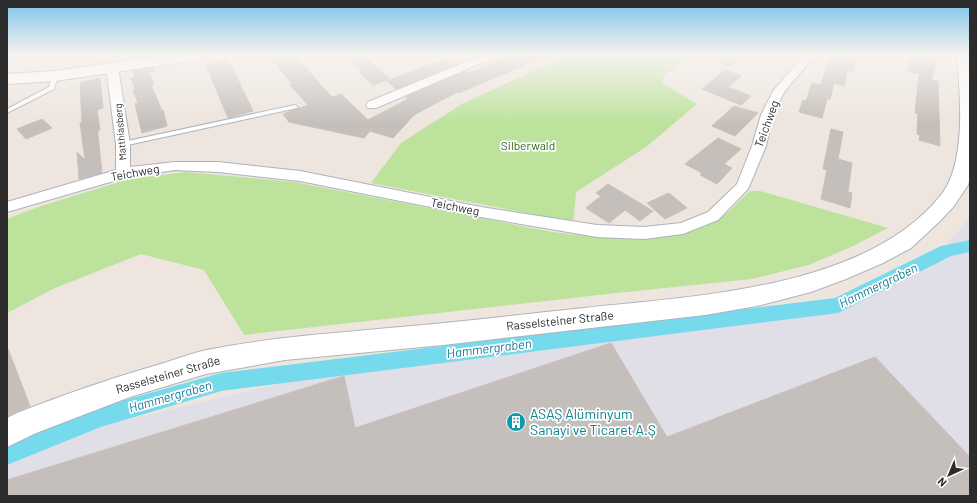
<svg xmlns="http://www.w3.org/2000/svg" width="977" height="503" font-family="Barlow,sans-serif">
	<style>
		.industrial { fill: #e0dee6 }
		.green { fill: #bce29c }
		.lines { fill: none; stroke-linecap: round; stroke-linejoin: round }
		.canal { fill: #74daec; fill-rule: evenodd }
		.building { fill: #c5bfbb; stroke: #c8c0b8 }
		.lane-casing { stroke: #aeb2bc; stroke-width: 2 }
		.street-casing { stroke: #aeb2bc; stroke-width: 2 }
		.secondary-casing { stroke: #aeb2bc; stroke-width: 2 }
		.lane { fill: #fff; fill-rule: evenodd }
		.street { fill: #fff; fill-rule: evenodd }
		.secondary { fill: #fff; fill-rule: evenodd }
		.labels { text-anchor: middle; stroke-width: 3.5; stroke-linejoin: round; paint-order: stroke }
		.far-street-label { font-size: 10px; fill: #2c2c2c; stroke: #fff }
		.street-label { font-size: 12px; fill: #2c2c2c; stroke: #fff }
		.park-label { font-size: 12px; fill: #35681c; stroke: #fff }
		.water-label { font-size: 13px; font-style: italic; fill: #117b9a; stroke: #fff }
		.near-culture-label { font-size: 14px; fill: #0d838f; stroke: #fff; text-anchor: start }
	</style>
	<rect width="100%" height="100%" fill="#ede5de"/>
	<polygon class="industrial" points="970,218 970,496 7,496 7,465 111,424 338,369 829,301 946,245"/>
	<g class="green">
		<polygon points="567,54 695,54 664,75 662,83 697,104 646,147 576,192 573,222 371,183 401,143 462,104 553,62"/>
		<path d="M186,172L294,182L552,232C601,238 674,247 718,220C729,213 740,200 750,191H760L888,228L853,246L809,265L752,279L616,293L244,335L204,270L141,254L55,288L7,313V219L38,207L129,179Z"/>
	</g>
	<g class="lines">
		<polygon class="canal" points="970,240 970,252 951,256 838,313 221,391 101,427 7,465 7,443 100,407 221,373 835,298 941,246"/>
	</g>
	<g class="building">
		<polygon points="127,54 147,54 148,56 129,59"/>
		<polygon points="268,54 293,54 332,97 341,94 368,120 408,99 406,97 465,71 468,73 516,54 550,54 459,93 458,92 434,104 414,115 393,138 370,131 364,138 289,122 283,114 308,105 290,85 292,84"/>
		<polygon points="343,54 361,54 390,79 373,85 359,72 362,71"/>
		<polygon points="698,54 747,54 729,67"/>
		<polygon points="830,54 857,54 853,72 847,70 844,86 834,83 830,99 827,99 822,118 799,112 803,100 806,101 812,83 821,85"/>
		<polygon points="910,54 939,54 931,80 938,81 940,146 919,140 920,135 917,134 918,114 915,113 919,74 908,71"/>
		<polygon points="447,58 456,64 396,89 387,81"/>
		<polygon points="228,59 253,111 228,118 206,65"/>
		<polygon points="153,68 155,71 149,73 154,84 151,85 162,111 163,110 167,126 142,133 135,104 138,103 133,90 135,89 131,78 135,77 133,71"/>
		<polygon points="725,70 741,76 728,87 751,96 741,105 702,89"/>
		<polygon points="100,78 103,108 97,110 100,130 98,130 98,136 102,173 79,179 77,152 85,160 80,123 82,123 80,83"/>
		<polygon points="734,106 758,113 735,136 712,126"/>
		<polygon points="42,119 52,128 26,139 17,129"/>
		<polygon points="831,129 843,132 838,159 852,163 848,192 852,193 850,208 821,199 827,170 823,169"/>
		<polygon points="718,138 741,149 724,164 732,168 717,184 700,175 702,173 685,164"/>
		<polygon points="608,184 653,211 640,221 625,210 609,223 586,208 601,196 596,193"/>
		<polygon points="669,193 687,208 665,219 647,203"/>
		<polygon points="611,343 667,437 875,357 970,457 970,496 7,496 7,480 344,376 355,428"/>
		<polygon points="7,349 8,349 30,406 7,416"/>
	</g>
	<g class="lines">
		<g class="lane-casing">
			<g id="lane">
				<polygon points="55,74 58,76 54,89 7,113 7,109 49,87 52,76"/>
				<polygon points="295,105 298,107 297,108 123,146 120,144 123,142"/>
			</g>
		</g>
		<g class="street-casing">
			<g id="street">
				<polygon points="485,54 499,54 498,56 376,108 368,108 366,105 368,102"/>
				<polygon points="805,54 816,54 784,92 773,115 766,146 748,189 718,220 683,234 644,239 597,237 481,217 300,181 218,172 175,170 124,178 7,212 7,202 116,170 116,144 106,67 108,65 116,65 118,67 130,144 130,167 175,162 218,162 300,171 481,207 597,225 644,227 681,223 708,212 737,184 752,146 761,115 773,91"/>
			</g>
		</g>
		<g class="secondary-casing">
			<g id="secondary">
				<polygon points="174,54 212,54 209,57 204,59 55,81 7,84 7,74 55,71"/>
				<path d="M957,54H970V178L968,185L954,206L940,221L911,248L883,263L846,279L811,292L757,306L705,315L443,345L285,360L206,374L130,397L36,433L7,447V418L17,413C65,394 115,377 164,363C179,358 193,353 207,350C232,345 259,341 284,338C327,333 369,330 412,326C469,321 526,314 584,308C695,296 866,289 941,195C967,162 960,94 957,54Z"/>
			</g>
		</g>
		<use href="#lane" class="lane"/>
		<use href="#street" class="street"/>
		<use href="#secondary" class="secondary"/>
	</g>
	<linearGradient id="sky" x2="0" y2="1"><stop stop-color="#79c3ea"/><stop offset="0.44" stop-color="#f7f3f0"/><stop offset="1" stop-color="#f7f3f0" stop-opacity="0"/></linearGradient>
	<rect width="977" height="124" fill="url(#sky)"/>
	<defs>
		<g id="building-disc" transform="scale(1)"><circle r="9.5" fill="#0f9aa8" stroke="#fff"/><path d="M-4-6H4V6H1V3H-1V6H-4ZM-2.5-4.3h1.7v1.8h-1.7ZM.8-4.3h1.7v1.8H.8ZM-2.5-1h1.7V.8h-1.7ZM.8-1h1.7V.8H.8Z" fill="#fff"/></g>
	</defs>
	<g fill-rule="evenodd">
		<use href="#building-disc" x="516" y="422"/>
	</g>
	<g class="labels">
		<g class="far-street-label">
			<text transform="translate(120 132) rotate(-95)" y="4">Matthiasberg</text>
		</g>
		<g class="street-label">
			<text transform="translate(767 124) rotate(-70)" y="4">Teichweg</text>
			<text transform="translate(135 173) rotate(-10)" y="4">Teichweg</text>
			<text transform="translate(455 207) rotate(11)" y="4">Teichweg</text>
			<text transform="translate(560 321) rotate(-6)" y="4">Rasselsteiner Straße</text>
			<text transform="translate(168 375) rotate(-16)" y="4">Rasselsteiner Straße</text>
		</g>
		<g class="park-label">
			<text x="528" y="150">Silberwald</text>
		</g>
		<g class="water-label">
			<text transform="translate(878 285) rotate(-26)" y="5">Hammergraben</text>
			<text transform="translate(489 348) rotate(-7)" y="5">Hammergraben</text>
			<text transform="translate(170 396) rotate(-16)" y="5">Hammergraben</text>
		</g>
		<g class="near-culture-label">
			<text x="530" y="419">ASAŞ Alüminyum<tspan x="530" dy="16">Sanayi ve Ticaret A.Ş</tspan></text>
		</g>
	</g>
	<rect width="977" height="503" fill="none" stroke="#2c2c2c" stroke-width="16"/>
	<g transform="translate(949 475) rotate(224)" stroke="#ffffff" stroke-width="3" paint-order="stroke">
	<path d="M0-3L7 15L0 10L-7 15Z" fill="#2c2c2c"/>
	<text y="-6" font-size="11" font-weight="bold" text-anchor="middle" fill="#2c2c2c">N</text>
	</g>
</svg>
